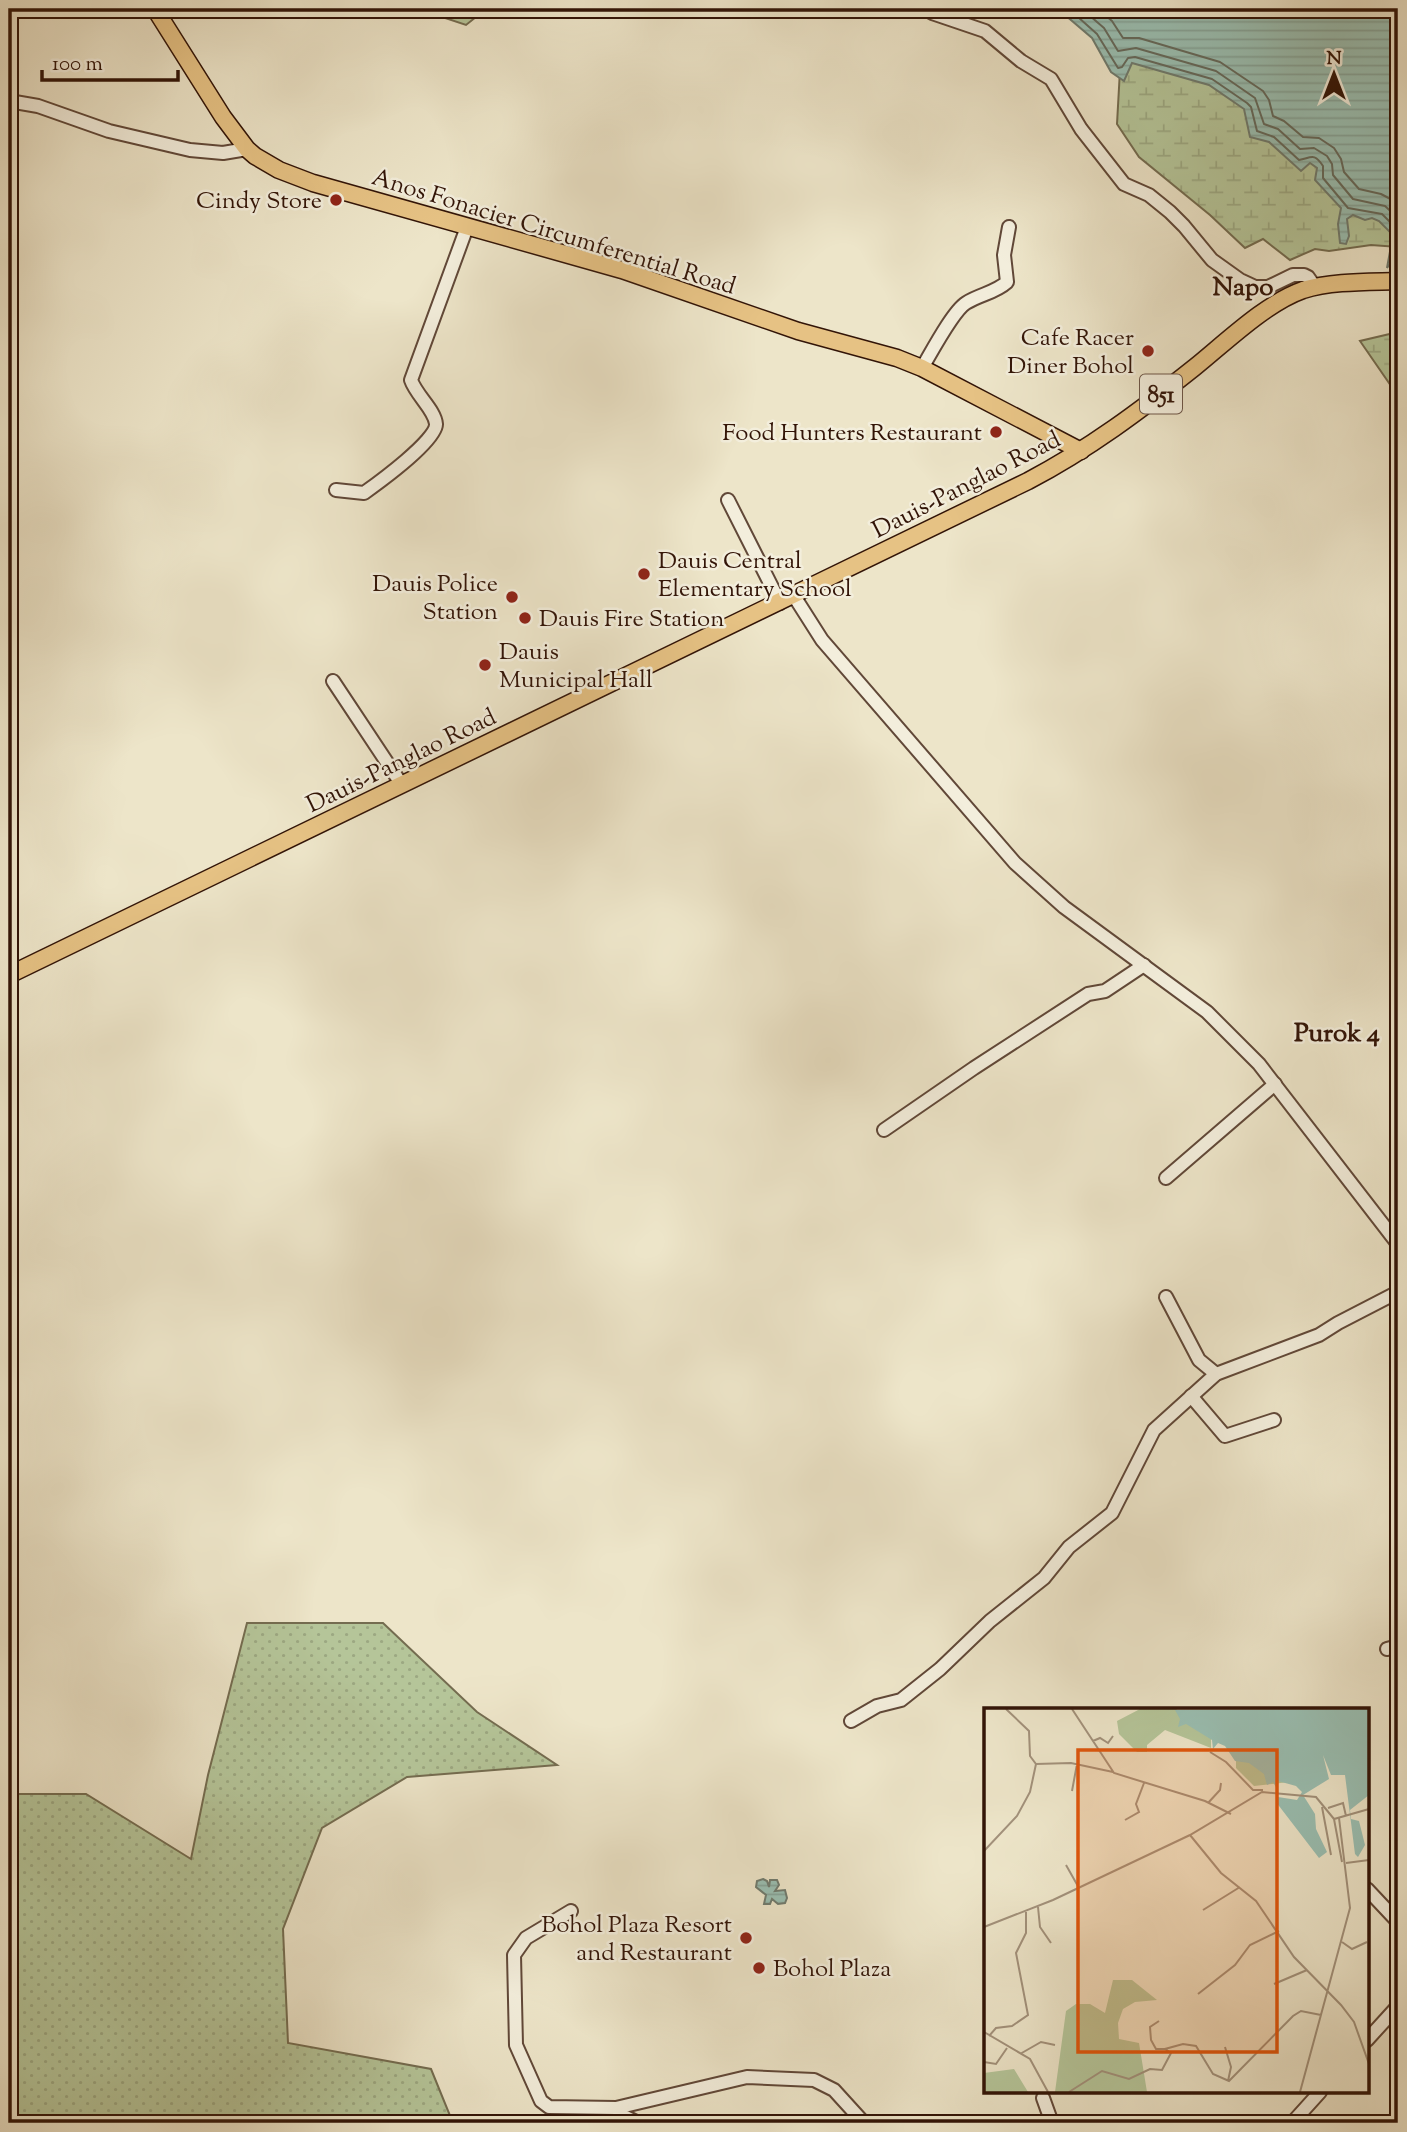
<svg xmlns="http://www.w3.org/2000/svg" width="1407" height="2132" font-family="'Sorts Mill Goudy',serif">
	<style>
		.grass { fill: url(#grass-dots); stroke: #746c50; stroke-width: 2 }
		.wetland { fill: url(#wetland-marsh); stroke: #746c50; stroke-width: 2 }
		.water { fill: url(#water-rules); stroke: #707b6e; stroke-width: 2 }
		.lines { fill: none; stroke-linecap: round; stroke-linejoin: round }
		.shore { stroke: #666a5c; stroke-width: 2 }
		.minor-casing { stroke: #614838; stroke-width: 16 }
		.major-casing { stroke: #321407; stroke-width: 19 }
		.minor { stroke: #f3eedc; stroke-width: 12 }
		.major { stroke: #e6c284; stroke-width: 16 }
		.poi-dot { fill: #8f2418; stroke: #f3eedc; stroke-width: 2.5 }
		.labels { text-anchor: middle; stroke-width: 5; stroke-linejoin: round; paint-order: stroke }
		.shield { fill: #f3eedc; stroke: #6c5547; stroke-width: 2 }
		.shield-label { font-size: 23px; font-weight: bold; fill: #321407 }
		.poi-label { font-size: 24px; fill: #321407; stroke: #f3eedc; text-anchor: end }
		.street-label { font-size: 24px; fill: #321407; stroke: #f3eedc }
		.neighbourhood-label { font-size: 26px; font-weight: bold; fill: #321407; stroke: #f3eedc }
		.inset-road { fill: none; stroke: #a2917b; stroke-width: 2 }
		.view { fill: #df560c; fill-opacity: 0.15; stroke: #df560c; stroke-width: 3.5 }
		.inset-edge { fill: none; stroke: #321407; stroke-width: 3.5 }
	</style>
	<defs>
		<pattern id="grass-dots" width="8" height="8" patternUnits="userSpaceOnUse" patternTransform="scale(1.75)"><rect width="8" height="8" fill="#b5c599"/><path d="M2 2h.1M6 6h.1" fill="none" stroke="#9ca882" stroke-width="1.8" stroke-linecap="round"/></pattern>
		<pattern id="wetland-marsh" width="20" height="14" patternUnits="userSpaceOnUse" patternTransform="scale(1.75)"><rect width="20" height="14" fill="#b5c599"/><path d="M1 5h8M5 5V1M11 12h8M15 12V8" fill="none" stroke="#9ca882"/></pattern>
		<pattern id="water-rules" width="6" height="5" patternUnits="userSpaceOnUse" patternTransform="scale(1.75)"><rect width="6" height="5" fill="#9abfb2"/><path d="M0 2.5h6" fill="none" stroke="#85a398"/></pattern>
	</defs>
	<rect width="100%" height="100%" fill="#ede5c9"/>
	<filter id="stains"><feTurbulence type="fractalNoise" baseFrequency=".00286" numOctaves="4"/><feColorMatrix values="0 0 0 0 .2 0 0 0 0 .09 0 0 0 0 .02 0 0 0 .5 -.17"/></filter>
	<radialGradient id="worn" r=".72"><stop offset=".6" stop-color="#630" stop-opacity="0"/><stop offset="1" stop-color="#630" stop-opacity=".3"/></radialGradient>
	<polygon class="grass" points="247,1623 383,1623 477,1712 557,1765 407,1777 322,1828 283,1929 288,2043 431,2069 453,2123 9,2123 9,1794 86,1794 191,1859 208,1775"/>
	<g class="wetland">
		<polygon points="418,9 486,9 466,25"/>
		<polygon points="1138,56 1204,71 1398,206 1398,247 1371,245 1329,251 1315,249 1290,260 1263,239 1245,248 1210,215 1139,157 1117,124 1120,70"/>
		<polygon points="1398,332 1398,396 1360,341"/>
	</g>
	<g class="water">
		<polygon points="1058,9 1398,9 1398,264 1391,263 1387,268 1393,235 1379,221 1372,218 1365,220 1353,215 1347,219 1349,236 1346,244 1340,243 1338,224 1341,208 1315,180 1317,168 1310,163 1301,171 1269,142 1250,137 1244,109 1209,85 1132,63 1124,81 1111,72 1092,38"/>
		<polygon points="763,1879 767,1881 769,1887 770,1880 777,1880 779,1885 775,1891 785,1890 787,1898 785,1903 778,1904 772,1899 770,1904 764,1904 766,1895 756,1887 757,1881"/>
	</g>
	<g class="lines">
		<g class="shore">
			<path d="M1069,9L1097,34L1118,68L1122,67L1128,58L1135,57L1212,79L1247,103L1251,107L1257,131L1274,137L1299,160C1311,158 1314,152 1323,166V178L1348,208L1382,214L1398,230"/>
			<polyline points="1082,9 1104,28 1118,51 1136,48 1216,71 1255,98 1264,124 1278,129 1300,149 1314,148 1327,156 1332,164 1333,175 1353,199 1385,206 1398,218"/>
			<polyline points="1098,9 1112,21 1123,38 1139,38 1220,62 1263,91 1269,100 1273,116 1284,121 1303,137 1319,138 1334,148 1341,159 1344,172 1359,189 1381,194 1398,203"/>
		</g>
		<g class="minor-casing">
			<g id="minor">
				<polyline points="932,13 985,31 1021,61 1051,79 1081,129 1124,184 1149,195 1170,212 1184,226 1212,260 1240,280 1255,287 1268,287 1293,275 1304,275 1308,277 1315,287"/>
				<polyline points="9,101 38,106 109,131 190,150 223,153 247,149"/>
				<path d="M922,368C931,353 953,311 966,303C980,294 995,293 1007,282L1004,255L1009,227"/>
				<path d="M336,490L364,493C378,483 437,440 436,424C435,410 416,395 411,380L467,227"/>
				<polyline points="728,500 780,603"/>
				<polyline points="794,596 822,640 1015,863 1064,907 1207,1012 1259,1064 1398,1244"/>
				<polyline points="333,681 402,785"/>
				<polyline points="884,1130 974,1068 1088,994 1105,991 1144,965"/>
				<polyline points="1166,1178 1275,1084"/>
				<polyline points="1166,1297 1199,1360 1216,1374"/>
				<polyline points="1191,1396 1225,1436 1274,1420"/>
				<polyline points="1387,1649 1398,1646"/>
				<polyline points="851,1721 877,1706 901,1700 940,1669 990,1621 1044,1578 1069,1547 1112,1513 1154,1430 1216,1374 1319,1335 1338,1323 1398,1292"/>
				<polyline points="1367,1889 1398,1922"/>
				<polyline points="571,1911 526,1938 514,1955 516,2045 541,2101 549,2107 616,2108"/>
				<polyline points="1367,2040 1398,2006"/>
				<polyline points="1043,2098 1052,2123"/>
				<polyline points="638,2123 624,2116 616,2108 747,2077 814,2080 834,2090 864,2123"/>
				<polyline points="1292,2123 1320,2092"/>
			</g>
		</g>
		<g class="major-casing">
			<g id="major">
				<polyline points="155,9 223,117 247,149 255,156 279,170 313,183 622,270 798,331 897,358 922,368 1081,451"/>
				<path d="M9,975L1028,481C1089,449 1141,410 1195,367C1226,342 1266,303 1303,290C1332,281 1368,282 1398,281"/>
			</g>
		</g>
		<use href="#minor" class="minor"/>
		<use href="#major" class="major"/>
	</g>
	<g class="poi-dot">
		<circle cx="336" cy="200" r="7"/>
		<circle cx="1148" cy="351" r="7"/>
		<circle cx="996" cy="432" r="7"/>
		<circle cx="644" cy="574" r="7"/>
		<circle cx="512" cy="597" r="7"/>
		<circle cx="525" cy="618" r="7"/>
		<circle cx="485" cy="665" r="7"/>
		<circle cx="746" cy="1938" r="7"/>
		<circle cx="759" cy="1968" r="7"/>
	</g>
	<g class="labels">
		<rect class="shield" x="1140" y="374.5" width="42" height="39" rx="5"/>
		<g class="shield-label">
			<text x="1161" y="402">851</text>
		</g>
		<g class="poi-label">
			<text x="322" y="208">Cindy Store</text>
			<text x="1134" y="345">Cafe Racer<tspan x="1134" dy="28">Diner Bohol</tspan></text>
			<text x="982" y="440">Food Hunters Restaurant</text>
			<text x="658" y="568" text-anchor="start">Dauis Central<tspan x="658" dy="28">Elementary School</tspan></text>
			<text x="498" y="591">Dauis Police<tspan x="498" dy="28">Station</tspan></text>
			<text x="539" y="626" text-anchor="start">Dauis Fire Station</text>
			<text x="499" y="659" text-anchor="start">Dauis<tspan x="499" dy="28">Municipal Hall</tspan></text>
			<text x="732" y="1932">Bohol Plaza Resort<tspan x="732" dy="28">and Restaurant</tspan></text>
			<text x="773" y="1976" text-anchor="start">Bohol Plaza</text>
		</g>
		<g class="street-label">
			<text transform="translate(554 231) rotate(17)" y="8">Anos Fonacier Circumferential Road</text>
			<text transform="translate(966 484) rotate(-27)" y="8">Dauis-Panglao Road</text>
			<text transform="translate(401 760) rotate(-26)" y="8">Dauis-Panglao Road</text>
		</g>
		<g class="neighbourhood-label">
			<text x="1243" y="295">Napo</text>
			<text x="1337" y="1041">Purok 4</text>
		</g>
	</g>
	<g transform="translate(984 1708)">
		<rect width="385" height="385" fill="#ede5c9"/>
		<path d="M129,272H148L173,292L151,294L139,301L134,315L135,331L155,335L163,384H71L82,303L92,296H106L121,305ZM30,361L44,384H0V365Z" fill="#b5c599"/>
		<path d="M156,1H192L227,30V40L181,22L163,37V44H153L135,26L133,13ZM258,50L305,74L270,78L252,60V52Z" fill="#b5c599"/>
		<path d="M385,1V87L366,102L367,111L375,113L381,137L374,149L371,146L361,67H347L339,47L345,71L319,87L331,106L332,121L343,144L335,150L292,94L294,89L313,92L318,84L312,78L294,73L293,81L289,74L283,77L280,66L265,55L251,53L241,38L234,35L229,41L228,32L202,16L194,19L196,11L191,2Z" fill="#9abfb2"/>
		<path class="inset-road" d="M22,1L45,23L46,48L52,56L87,55L129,64M88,1L130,65L221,93L247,106M109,33L116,30L124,35L129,28M226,44L242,54L269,82H279M88,83L93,56M224,95L236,82L237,75M338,99L347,147M344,100L359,95L362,108M350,111L358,154M141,112L155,104L152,96L160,75M206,127L237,165L272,193L310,249L357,297L370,314L385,356M0,143L33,108L46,84L52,56M362,155L385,152M82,157L95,180M54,199L56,219L67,235M219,202L256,179M0,219L69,192L206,127L278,84L332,89L350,111L385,101M358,234L368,241L383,234M0,269V296M290,276L323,262M214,286L251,257L266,237L295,223M175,313L166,319L167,332L172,341H181M0,324L46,351L64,384M5,328L12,320L28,318L44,307L32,245L42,225V204M241,339L247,359L244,373M36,346L57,334L71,337M0,354L12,356L23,340M85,384L118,363L145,371L166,361L178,362L187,345L181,341L199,336L212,338L229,366L245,373L309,308L317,303L337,307M316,384L366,200L355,110"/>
		<path class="view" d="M94,42H293V344H94Z"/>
		<rect width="385" height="385" class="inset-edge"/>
	</g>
	<rect width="1407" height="2132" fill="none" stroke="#ede5c9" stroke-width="35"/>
	<rect x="10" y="10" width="1386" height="2111" fill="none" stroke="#321407" stroke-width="3.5"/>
	<rect x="18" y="18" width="1372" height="2097" fill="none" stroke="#321407" stroke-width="2"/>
	<g transform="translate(1334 74)" stroke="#f3eedc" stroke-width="5" paint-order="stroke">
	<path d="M0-5L12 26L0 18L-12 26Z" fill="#321407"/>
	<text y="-10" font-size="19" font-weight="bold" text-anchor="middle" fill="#321407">N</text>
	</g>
	<path d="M42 70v10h136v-10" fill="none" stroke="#321407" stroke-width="3.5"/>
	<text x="52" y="70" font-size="21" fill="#321407" stroke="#f3eedc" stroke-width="5" paint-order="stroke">100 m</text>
	<rect width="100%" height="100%" filter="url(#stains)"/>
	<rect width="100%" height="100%" fill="url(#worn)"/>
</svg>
